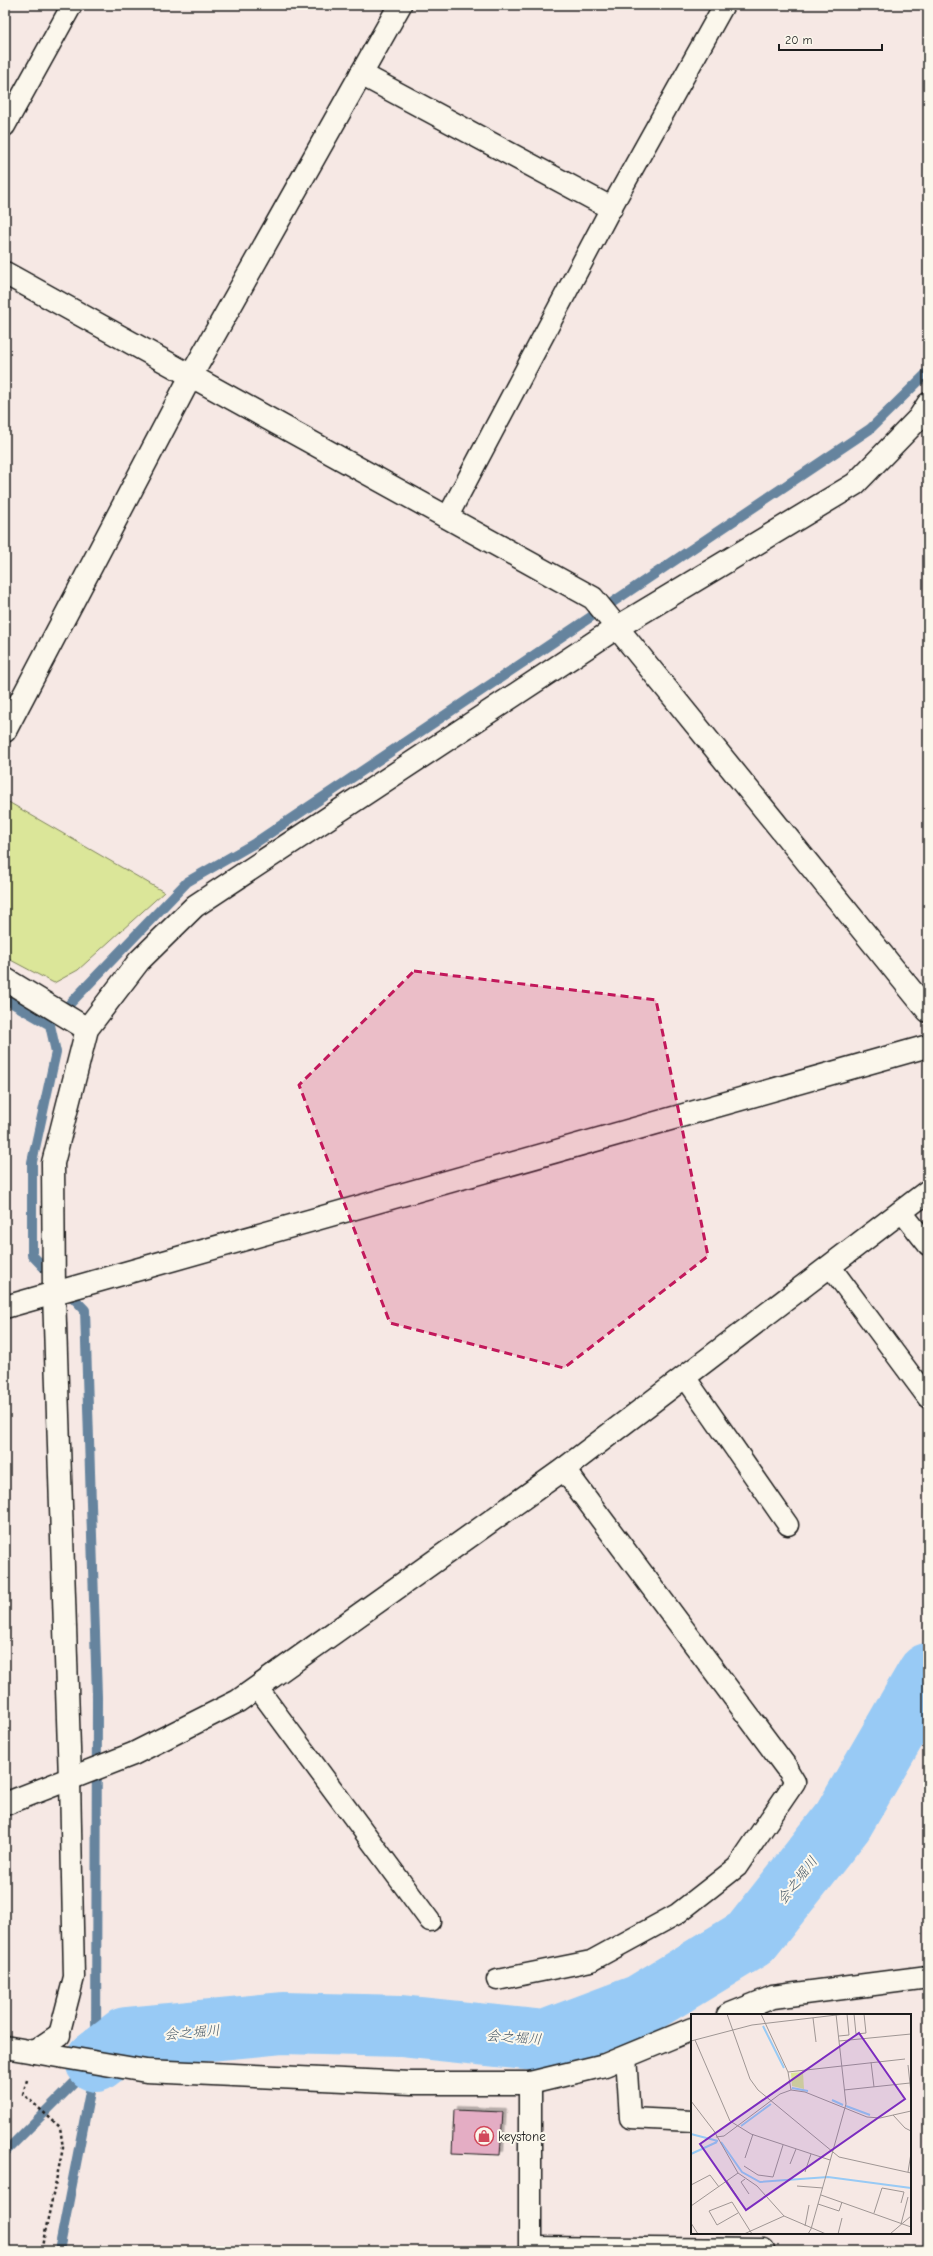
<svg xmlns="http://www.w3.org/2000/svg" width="933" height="2256" font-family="'Comic Neue','Klee One',sans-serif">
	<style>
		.green { fill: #dbe699; stroke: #7c815a }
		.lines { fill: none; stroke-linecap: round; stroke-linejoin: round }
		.stream { stroke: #66849e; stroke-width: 10 }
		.river { stroke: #98caf5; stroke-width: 62 }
		.building { fill: #e4adc4; stroke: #1c1c1c; filter: url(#shadow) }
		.lane-casing { stroke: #1c1c1c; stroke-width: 23 }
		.street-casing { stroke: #1c1c1c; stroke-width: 25 }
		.secondary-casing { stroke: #1c1c1c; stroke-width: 25 }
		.path { stroke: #1c1c1c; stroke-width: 2.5; stroke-dasharray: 3 3; stroke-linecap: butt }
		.lane { stroke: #fbf7ec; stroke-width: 20 }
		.street { stroke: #fbf7ec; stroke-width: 22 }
		.secondary { stroke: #fbf7ec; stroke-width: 22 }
		.marked { fill: #c2185b; fill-opacity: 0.2; stroke: #c2185b; stroke-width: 3; stroke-dasharray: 8 5; stroke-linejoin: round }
		.labels { text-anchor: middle; stroke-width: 4; stroke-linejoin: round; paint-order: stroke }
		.poi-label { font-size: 13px; fill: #1c1c1c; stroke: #fbf7ec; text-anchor: start }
		.water-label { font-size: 14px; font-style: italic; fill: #475968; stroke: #fbf7ec }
		.inset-river { fill: none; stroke: #98caf5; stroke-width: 2 }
		.inset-road { fill: none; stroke: #9f9694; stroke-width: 1 }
		.view { fill: #7b2cbf; fill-opacity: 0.15; stroke: #7b2cbf; stroke-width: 2 }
		.inset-edge { fill: none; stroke: #1c1c1c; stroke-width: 2 }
	</style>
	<defs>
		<filter id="shadow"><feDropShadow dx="3.5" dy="-3.5" stdDeviation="0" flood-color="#0004"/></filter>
	</defs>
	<rect width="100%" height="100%" fill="#f6e8e4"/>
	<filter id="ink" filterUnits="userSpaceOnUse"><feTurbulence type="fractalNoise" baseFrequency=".025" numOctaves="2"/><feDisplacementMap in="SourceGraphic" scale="8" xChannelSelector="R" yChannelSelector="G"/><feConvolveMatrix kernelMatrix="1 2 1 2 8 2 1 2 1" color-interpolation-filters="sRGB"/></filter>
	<g filter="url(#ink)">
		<polygon class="green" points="5,800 164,892 78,970 54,983 5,957"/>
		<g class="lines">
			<g class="stream">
				<polyline points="5,999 50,1025 56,1052 32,1162 32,1255 52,1276"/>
				<polyline points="59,1015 187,882 255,843 870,429 928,372"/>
				<polyline points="5,2152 95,2062"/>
				<polyline points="59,2251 96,2061 97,1697 85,1310 65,1289"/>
			</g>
			<polyline class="river" points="96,2061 126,2038 283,2023 401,2026 545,2041 641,2005 751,1938 843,1821 928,1674"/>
		</g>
		<polygon class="building" points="454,2110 503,2112 500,2155 452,2153"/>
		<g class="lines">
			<g class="lane-casing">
				<g id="lane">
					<polyline points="5,126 72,5"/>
					<polyline points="447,518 611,208 724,5"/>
					<polyline points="901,1211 928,1245"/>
					<polyline points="830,1266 928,1398"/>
					<polyline points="685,1377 788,1525"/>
					<polyline points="257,1687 430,1921"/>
					<polyline points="497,1980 591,1961 677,1914 737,1867 795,1782 786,1767"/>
					<polyline points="59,2035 74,1977 70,1779"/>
					<polyline points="626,2056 630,2118 692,2121"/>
					<polyline points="530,2247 764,2249"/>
				</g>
			</g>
			<g class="street-casing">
				<g id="street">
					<polyline points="361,74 611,208"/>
					<polyline points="5,273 593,598 928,1011"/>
					<polyline points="5,731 191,376 400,5"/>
					<polyline points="5,979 87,1029"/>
					<polyline points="564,1469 786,1767"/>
					<polyline points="70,1779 54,1294 53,1163 87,1029 139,961 195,906 616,628 855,484 919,418 928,404"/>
					<polyline points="5,1804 133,1754 238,1701 564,1469 928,1191"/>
					<polyline points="34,2052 59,2035"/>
					<polyline points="530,2083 530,2251"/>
				</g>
			</g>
			<g class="secondary-casing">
				<g id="secondary">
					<polyline points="5,1307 928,1046"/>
					<polyline points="728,2015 773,1997 928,1977"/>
					<polyline points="5,2047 146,2071 411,2083 530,2083 605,2065 692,2029"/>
				</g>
			</g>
			<polyline class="path" points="27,2080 23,2094 60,2127 63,2148 41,2251"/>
			<use href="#lane" class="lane"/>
			<use href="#street" class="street"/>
			<use href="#secondary" class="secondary"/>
		</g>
	</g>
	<path class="marked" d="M414,971L656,1000L708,1256L564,1368L390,1323L299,1085Z"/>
	<defs>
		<g id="shop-ring" transform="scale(1)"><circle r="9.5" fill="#fbf7ec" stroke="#d1495b" stroke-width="1.5"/><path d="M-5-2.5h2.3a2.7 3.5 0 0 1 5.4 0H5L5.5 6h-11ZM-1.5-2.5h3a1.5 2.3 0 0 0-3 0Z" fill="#d1495b"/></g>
	</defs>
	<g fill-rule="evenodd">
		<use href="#shop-ring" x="484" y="2136"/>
	</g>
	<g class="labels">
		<g class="poi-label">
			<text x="498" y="2141">keystone</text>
		</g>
		<g class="water-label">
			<text transform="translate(797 1880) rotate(-52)" y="5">会之堀川</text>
			<text transform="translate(192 2032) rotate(-5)" y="5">会之堀川</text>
			<text transform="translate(514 2037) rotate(4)" y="5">会之堀川</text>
		</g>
	</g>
	<g transform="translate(691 2014)">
		<rect width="220" height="220" fill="#f6e8e4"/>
		<path d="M112,58L113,75L101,72L100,59Z" fill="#dbe699"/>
		<path class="inset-river" d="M72,12L93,54M101,74L117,77M141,86L152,91M155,92L179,101M50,112L80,90M0,120L27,127M30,128L51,158L69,168L137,163L220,174M0,140L26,128"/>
		<path class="inset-road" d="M36,0L59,65L67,76L148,143L220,159M70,0L97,58L100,76M163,0L165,20L175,19L173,0M122,4L125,28M148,22L158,21L156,0M4,26L39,107L60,120L139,146M0,27L61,11L154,0M148,27L220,20M180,48L183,73M217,51L220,79M97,58L214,45M153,76L219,69M0,87L23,117L47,159L66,172L93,202L135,220M202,101L214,114L220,117M25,123L33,122L89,80L100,76L114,78L176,103L189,104L220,97M54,144L62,120M99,150L105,135M53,152L67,161L82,163L92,131M114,158L120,140M217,158L220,139M54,165L50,168L58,180M36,167L47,184M0,171L19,161L28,173M106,172L132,174M130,181L220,213M127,190L148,197L151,188M0,192L47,159M47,199L26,211L18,197L41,188L61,220M183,199L191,174L213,178L210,189M0,209L7,220M210,210L217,183M114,212L118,191M53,220L93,202M117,220L120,215L155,90L145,0M147,220L151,204M199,220L220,202"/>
		<path class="view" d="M168,19L214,85L55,196L9,130Z"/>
		<rect width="220" height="220" class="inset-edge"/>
	</g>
	<rect width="933" height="2256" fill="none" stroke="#fbf7ec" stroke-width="20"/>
	<rect x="10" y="10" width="913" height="2236" fill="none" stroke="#1c1c1c" stroke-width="1.5" filter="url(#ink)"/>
	<path d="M779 44v6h103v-6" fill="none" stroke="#1c1c1c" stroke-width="2"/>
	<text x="785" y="44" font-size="12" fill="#1c1c1c" stroke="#fbf7ec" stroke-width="3" paint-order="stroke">20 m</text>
</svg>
